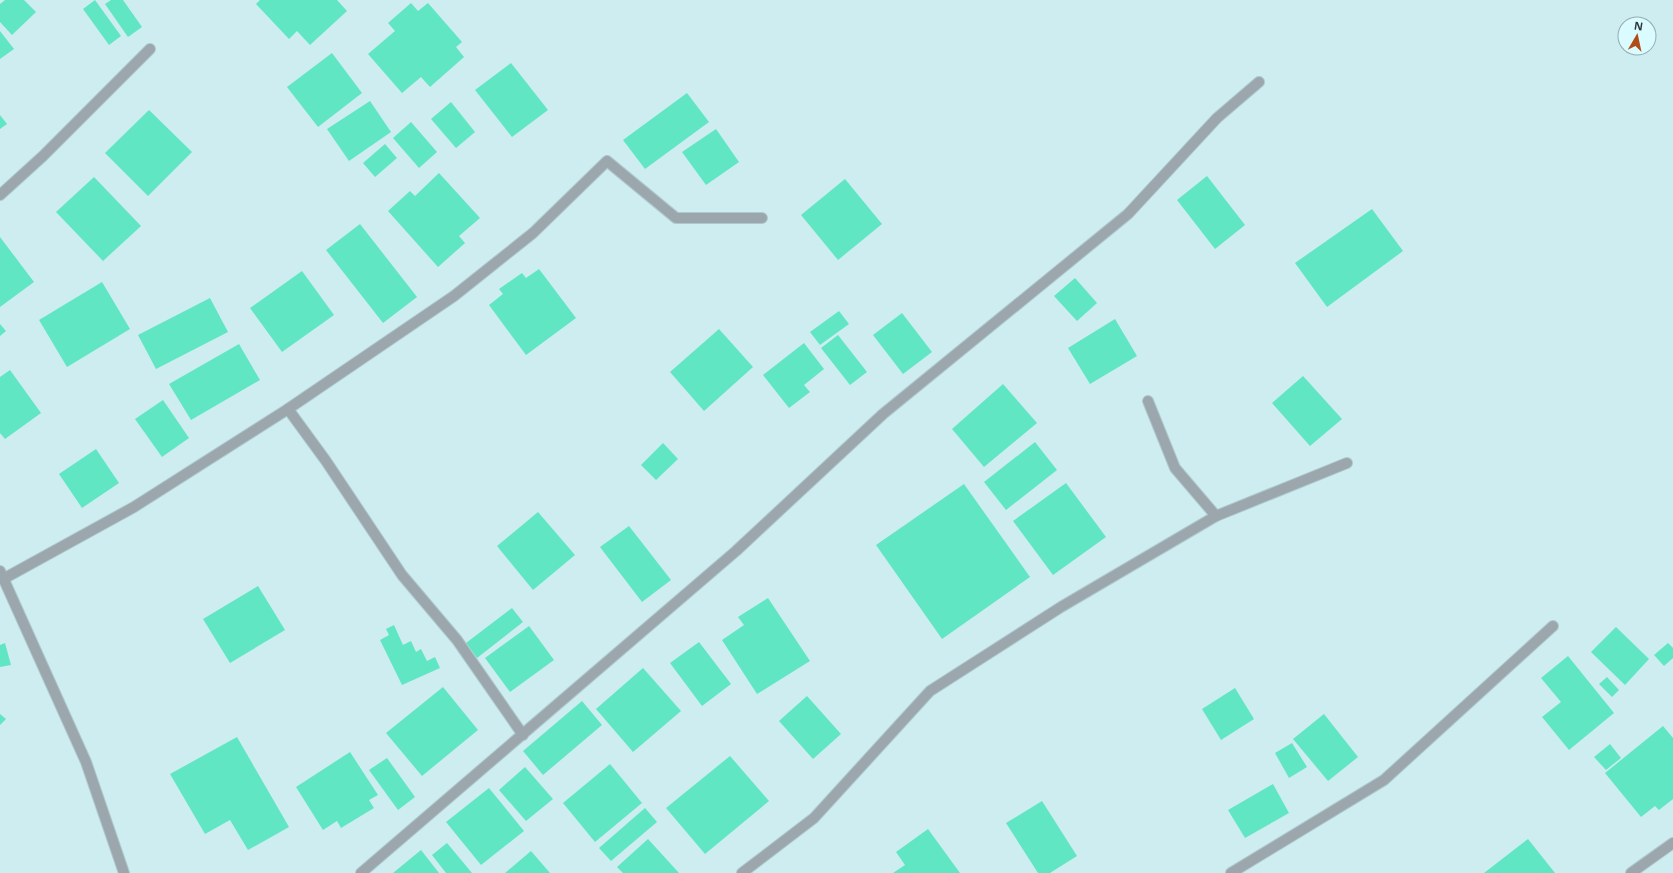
<svg xmlns="http://www.w3.org/2000/svg" width="1673" height="873" font-family="'Noto Sans',sans-serif">
	<style>
		.building { fill: #61e6c4 }
		.lines { fill: none; stroke-linecap: round; stroke-linejoin: round }
		.minor-casing { stroke: #adc9cd; stroke-width: 12 }
		.minor { stroke: #9ca6ad; stroke-width: 10 }
	</style>
	<rect width="100%" height="100%" fill="#cdedf1"/>
	<g class="building">
		<polygon points="5,0 24,0 36,12 12,35 0,22 0,4"/>
		<polygon points="95,0 121,36 109,45 83,9"/>
		<polygon points="111,0 123,0 142,27 128,37 105,4"/>
		<polygon points="260,0 337,0 347,11 310,45 297,31 289,39 256,4"/>
		<polygon points="411,3 418,11 428,3 462,42 456,47 464,57 430,87 421,77 402,93 368,54 395,31 388,23"/>
		<polygon points="0,31 14,49 0,59"/>
		<polygon points="332,53 362,93 318,127 287,87"/>
		<polygon points="511,63 548,110 512,137 475,90"/>
		<polygon points="687,93 709,122 645,169 623,140"/>
		<polygon points="370,101 391,132 349,161 327,129"/>
		<polygon points="451,102 475,132 456,148 431,119"/>
		<polygon points="149,110 192,152 148,196 105,153"/>
		<polygon points="0,115 7,124 0,129"/>
		<polygon points="411,122 437,152 419,168 393,138"/>
		<polygon points="716,129 739,162 706,185 682,152"/>
		<polygon points="385,144 397,158 375,177 363,163"/>
		<polygon points="439,173 480,218 459,236 465,243 438,267 388,211 410,191 415,196"/>
		<polygon points="1207,176 1245,225 1215,249 1177,200"/>
		<polygon points="94,177 141,226 103,261 56,212"/>
		<polygon points="845,179 882,224 838,260 801,215"/>
		<polygon points="1372,209 1403,251 1327,307 1295,263"/>
		<polygon points="360,224 417,297 383,323 326,250"/>
		<polygon points="0,237 34,282 0,307"/>
		<polygon points="539,269 576,318 526,355 489,305 503,294 499,289 522,273 526,278"/>
		<polygon points="302,271 334,315 282,352 250,308"/>
		<polygon points="1075,278 1097,303 1077,321 1054,296"/>
		<polygon points="102,282 130,329 67,367 39,320"/>
		<polygon points="210,298 228,332 156,369 138,335"/>
		<polygon points="839,311 849,324 820,345 810,332"/>
		<polygon points="902,313 932,352 903,374 873,335"/>
		<polygon points="1115,319 1137,356 1090,384 1068,348"/>
		<polygon points="0,324 6,331 0,336"/>
		<polygon points="719,329 753,367 704,411 670,372"/>
		<polygon points="838,335 867,372 850,385 821,348"/>
		<polygon points="804,343 824,369 804,385 810,392 789,408 763,375"/>
		<polygon points="239,344 260,380 191,420 169,384"/>
		<polygon points="10,370 41,413 5,439 0,433 0,377"/>
		<polygon points="1303,376 1342,419 1310,446 1272,403"/>
		<polygon points="1003,384 1037,423 984,467 952,429"/>
		<polygon points="163,400 189,438 162,457 135,419"/>
		<polygon points="1035,442 1057,470 1006,510 984,482"/>
		<polygon points="663,443 678,459 656,480 641,465"/>
		<polygon points="96,449 119,483 82,508 59,474"/>
		<polygon points="1066,483 1106,537 1053,575 1013,521"/>
		<polygon points="964,484 1030,577 942,639 876,545"/>
		<polygon points="538,512 575,555 533,590 497,546"/>
		<polygon points="629,526 671,580 642,602 600,547"/>
		<polygon points="258,586 285,630 230,663 203,619"/>
		<polygon points="768,598 810,661 757,694 722,640 744,625 738,617"/>
		<polygon points="512,608 523,622 477,658 466,643"/>
		<polygon points="394,625 403,645 411,641 416,652 421,649 427,661 435,657 440,668 402,685 380,640 389,635 386,629"/>
		<polygon points="529,626 554,660 510,692 485,658"/>
		<polygon points="1616,627 1649,659 1625,685 1591,652"/>
		<polygon points="699,642 731,684 702,706 670,663"/>
		<polygon points="5,643 11,665 0,667 0,645"/>
		<polygon points="1668,643 1673,648 1673,658 1664,666 1654,655"/>
		<polygon points="1568,656 1614,713 1569,750 1542,717 1561,702 1541,678"/>
		<polygon points="643,668 681,711 633,752 596,709"/>
		<polygon points="1607,677 1619,690 1612,697 1599,684"/>
		<polygon points="443,687 478,730 422,776 386,733"/>
		<polygon points="1235,688 1254,719 1221,740 1202,709"/>
		<polygon points="807,696 841,734 813,759 779,721"/>
		<polygon points="582,701 602,725 543,775 523,751"/>
		<polygon points="0,714 6,719 0,725"/>
		<polygon points="1324,714 1358,757 1328,781 1293,739"/>
		<polygon points="1663,726 1673,738 1673,799 1659,810 1655,806 1641,817 1605,773"/>
		<polygon points="237,737 289,827 248,850 230,820 205,834 170,774"/>
		<polygon points="1292,743 1307,767 1289,778 1275,753"/>
		<polygon points="1610,744 1621,758 1606,770 1594,757"/>
		<polygon points="350,752 378,795 369,800 374,808 341,828 337,821 323,830 296,787"/>
		<polygon points="730,756 769,801 705,854 666,808"/>
		<polygon points="387,758 415,797 398,810 369,770"/>
		<polygon points="610,764 642,803 595,842 563,803"/>
		<polygon points="525,767 553,799 526,821 499,790"/>
		<polygon points="1273,784 1289,813 1245,838 1228,810"/>
		<polygon points="489,788 524,831 481,865 446,822"/>
		<polygon points="1042,801 1077,856 1050,873 1038,873 1006,823"/>
		<polygon points="645,808 657,822 611,861 599,848"/>
		<polygon points="928,829 960,873 893,873 905,865 896,852"/>
		<polygon points="648,839 679,873 623,873 617,867"/>
		<polygon points="1528,839 1555,873 1484,873"/>
		<polygon points="447,843 472,873 446,873 432,855"/>
		<polygon points="421,850 439,873 393,873"/>
		<polygon points="531,851 550,873 505,873"/>
	</g>
	<g class="lines">
		<g class="minor-casing">
			<g id="minor">
				<polyline points="0,195 43,156 150,49"/>
				<polyline points="1148,401 1175,468 1216,516"/>
				<polyline points="288,409 326,461 402,575 457,640 523,735"/>
				<polyline points="0,571 86,762 124,873"/>
				<polyline points="5,578 134,507 288,409 454,296 533,233 607,161 676,218 762,218"/>
				<polyline points="361,873 736,551 883,414 1128,214 1217,118 1259,82"/>
				<polyline points="742,873 814,818 930,691 1061,607 1216,516 1347,463"/>
				<polyline points="1231,873 1384,780 1553,626"/>
				<polyline points="1631,873 1673,843"/>
			</g>
		</g>
		<use href="#minor" class="minor"/>
	</g>
	<g transform="translate(1637 36) rotate(9)"><circle r="19" fill="#dafbff" stroke="#94adb1"/>
	<path d="M0-3L7 15L0 10L-7 15Z" fill="#b04c17"/>
	<text y="-6" font-size="11" font-weight="bold" text-anchor="middle" fill="#2c393b">N</text>
	</g>
</svg>
